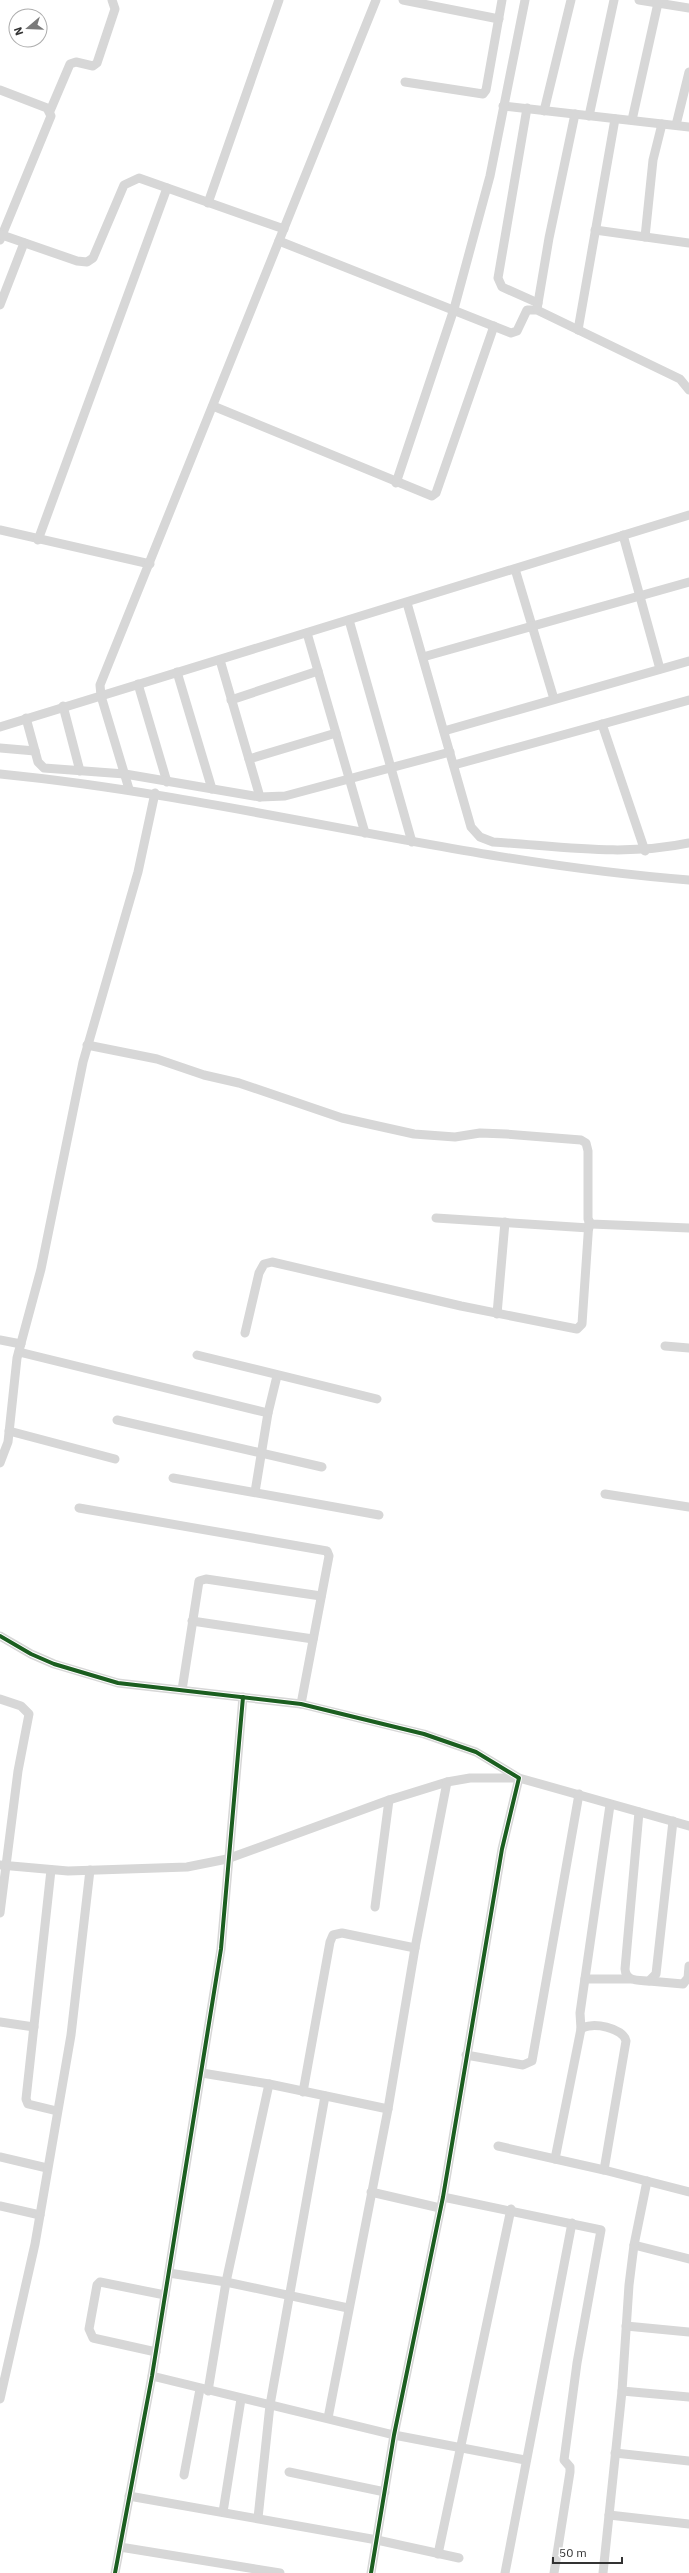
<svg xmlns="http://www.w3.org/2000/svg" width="689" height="2573" font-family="'IBM Plex Sans',sans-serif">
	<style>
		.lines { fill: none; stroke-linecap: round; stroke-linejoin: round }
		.minor { stroke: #d7d7d7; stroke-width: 9 }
		.cycleway-casing { stroke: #fff; stroke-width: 6 }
		.cycleway { stroke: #1b5e20; stroke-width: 4 }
	</style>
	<rect width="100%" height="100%" fill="#fff"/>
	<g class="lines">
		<g class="minor">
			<polyline points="403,0 499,19"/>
			<polyline points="639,0 689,8"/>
			<polyline points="405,82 483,94 486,90 502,0"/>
			<polyline points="0,90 47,108 51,116 0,240"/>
			<polyline points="503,106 689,127"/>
			<polyline points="527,108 498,278 502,287 538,303"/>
			<polyline points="50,111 70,64 76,62 93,66 97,63 115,9 112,0"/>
			<polyline points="544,111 571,0"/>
			<polyline points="589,116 614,0"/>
			<polyline points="632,120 658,3"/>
			<polyline points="676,125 689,72"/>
			<polyline points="208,203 279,0"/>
			<polyline points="595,230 689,243"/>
			<polyline points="2,235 77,261 87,262 93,258 124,185 139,178 284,229"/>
			<polyline points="645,237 653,160 662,124"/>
			<polyline points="279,241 511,333 517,331 527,310 537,310 680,379 689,390"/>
			<polyline points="0,305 24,243"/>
			<polyline points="537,309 549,238 575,114"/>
			<polyline points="578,330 615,119"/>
			<polyline points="213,406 432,496 436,493 494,326"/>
			<polyline points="396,483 454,309 490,176 525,0"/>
			<polyline points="0,530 150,564"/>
			<polyline points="623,535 660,669"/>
			<polyline points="38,540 167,188"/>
			<polyline points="515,569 554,699"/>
			<path d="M407,603L471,827L480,837L493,842C559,846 624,857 689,843"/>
			<polyline points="349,620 412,842"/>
			<polyline points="307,633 365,833"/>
			<polyline points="423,657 689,582"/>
			<polyline points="220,660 260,797"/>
			<polyline points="177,672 212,789"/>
			<polyline points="138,684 167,782"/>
			<polyline points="231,700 318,671"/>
			<polyline points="63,706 80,771"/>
			<polyline points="26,718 38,762 44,768 125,774 260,797 285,796 450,752"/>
			<polyline points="602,724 645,851"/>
			<polyline points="0,727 689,515"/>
			<polyline points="444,731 689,661"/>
			<polyline points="0,748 35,751"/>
			<polyline points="249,759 336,733"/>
			<polyline points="454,765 689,700"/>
			<path d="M0,774C232,797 457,862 689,880"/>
			<polyline points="129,789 101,696 100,685 376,0"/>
			<polyline points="87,1045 157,1059 204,1075 239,1083 342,1118 414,1134 455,1137 480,1133 506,1134 581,1140 586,1143 588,1151 588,1219 591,1224 689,1228"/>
			<polyline points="436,1218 589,1228"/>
			<polyline points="497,1314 505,1222"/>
			<polyline points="245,1333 259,1273 264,1264 272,1262 461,1306 577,1329 582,1324 589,1221"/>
			<polyline points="0,1340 21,1344"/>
			<polyline points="665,1346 689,1348"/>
			<polyline points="19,1352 268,1413"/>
			<polyline points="197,1355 377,1399"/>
			<polyline points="117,1420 322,1467"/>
			<polyline points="9,1431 115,1459"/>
			<polyline points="0,1463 8,1442 17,1358 41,1269 83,1062 138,872 155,793"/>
			<polyline points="173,1478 379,1515"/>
			<polyline points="255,1492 268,1413 277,1376"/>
			<polyline points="605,1494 689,1507"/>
			<polyline points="79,1508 327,1551 329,1556 301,1704"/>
			<polyline points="192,1621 313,1639"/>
			<polyline points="0,1636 31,1654 54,1664 118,1683 301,1704 424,1734 476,1752 519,1778 502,1849 443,2197 394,2435 371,2573"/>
			<polyline points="182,1690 199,1581 206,1579 321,1596"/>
			<polyline points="0,1699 21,1706 29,1714 18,1771 0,1913"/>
			<path d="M639,1812L625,1969C626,1982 638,1980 649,1981L656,1974L673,1821"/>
			<polyline points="0,1865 68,1871 187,1867 227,1859 389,1800 447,1782 470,1778 519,1778 689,1826"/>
			<polyline points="51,1870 26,2099 28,2104 57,2111"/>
			<polyline points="375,1907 389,1800"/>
			<polyline points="585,1979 630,1979"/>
			<polyline points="649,1981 683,1984 688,1978 689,1966"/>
			<polyline points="0,2022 34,2027"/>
			<polyline points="581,2029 580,2013 610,1805"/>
			<polyline points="466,2055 523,2065 532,2061 579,1794"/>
			<polyline points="202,2073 269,2084 388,2109"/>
			<polyline points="303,2092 330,1942 333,1935 342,1933 415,1948"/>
			<polyline points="498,2146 604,2170 689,2192"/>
			<polyline points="0,2157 47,2168"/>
			<path d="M555,2159L581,2029C591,2021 624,2028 626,2041L604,2170"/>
			<polyline points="371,2192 440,2208"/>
			<polyline points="443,2197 601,2230 577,2363 564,2460 570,2467 570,2472 554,2573"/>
			<polyline points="0,2206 40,2215"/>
			<polyline points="634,2245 689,2259"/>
			<polyline points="169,2273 226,2282 348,2308"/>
			<polyline points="626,2326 689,2332"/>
			<polyline points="156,2352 93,2338 89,2329 97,2285 100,2282 165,2295"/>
			<polyline points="152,2376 394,2435 525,2460"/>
			<polyline points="208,2391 226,2282 269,2084"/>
			<polyline points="622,2391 689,2397"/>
			<polyline points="0,2399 35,2244 71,2035 90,1870"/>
			<polyline points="328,2418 388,2109 415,1948 447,1782"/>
			<polyline points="615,2453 689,2461"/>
			<polyline points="289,2472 385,2492"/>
			<polyline points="184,2475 200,2389"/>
			<polyline points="129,2496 377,2540 459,2558"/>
			<polyline points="223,2512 241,2399"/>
			<polyline points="609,2515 689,2524"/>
			<polyline points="258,2518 270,2405 325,2096"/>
			<polyline points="120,2547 280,2573"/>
			<polyline points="438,2554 511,2209"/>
			<polyline points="115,2573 152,2376 221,1949 243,1697"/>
			<polyline points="505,2573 572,2223"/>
			<polyline points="603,2573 622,2391 629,2285 634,2245 647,2181"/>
		</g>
		<g class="cycleway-casing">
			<g id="cycleway">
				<polyline points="0,1636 31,1654 54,1664 118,1683 301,1704 424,1734 476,1752 519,1778 502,1849 443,2197 394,2435 371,2573"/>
				<polyline points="115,2573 152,2376 221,1949 243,1697"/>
			</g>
		</g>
		<use href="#cycleway" class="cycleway"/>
	</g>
	<g transform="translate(28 28) rotate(251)"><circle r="19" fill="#ffffff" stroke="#adadad"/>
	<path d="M0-3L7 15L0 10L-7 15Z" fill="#7a7a7a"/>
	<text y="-6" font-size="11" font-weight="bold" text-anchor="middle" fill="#333333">N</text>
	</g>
	<path d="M553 2557v6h69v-6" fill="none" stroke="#333333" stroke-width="2"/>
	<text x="559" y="2557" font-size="12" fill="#333333" stroke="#ffffff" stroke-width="3" paint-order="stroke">50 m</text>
</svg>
